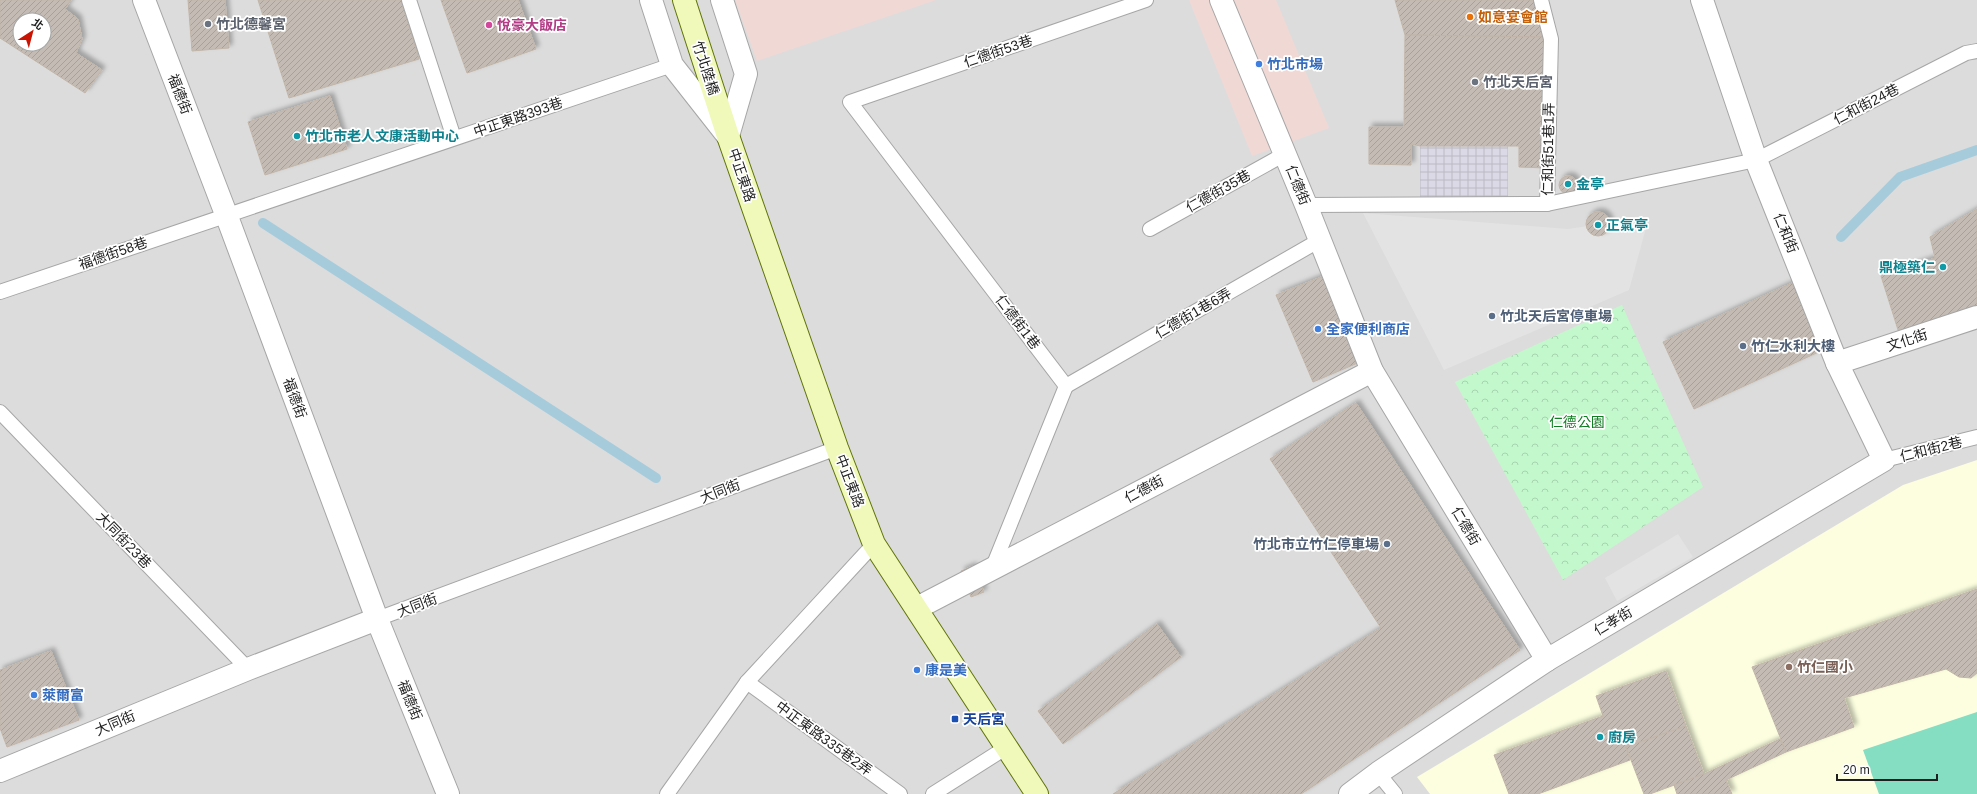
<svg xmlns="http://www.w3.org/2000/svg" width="1977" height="794" font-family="Arial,'Noto Sans TC',sans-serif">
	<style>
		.residential { fill: #dddcdc; fill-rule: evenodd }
		.commercial { fill: #f0d8d5 }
		.education { fill: #fcfedf }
		.park { fill: url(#park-crowns) }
		.pitch { fill: #85ddc2 }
		.parking { fill: #e3e3e3 }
		.plaza { fill: url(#plaza-grid) }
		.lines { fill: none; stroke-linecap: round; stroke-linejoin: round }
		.stream { stroke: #a6ccdc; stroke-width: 10 }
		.building { fill: url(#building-hatch); stroke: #c1b5a8; fill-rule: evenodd; filter: url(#shadow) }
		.service-casing { stroke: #a6a6a6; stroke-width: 16 }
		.minor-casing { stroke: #a6a6a6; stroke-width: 24 }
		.secondary-casing { stroke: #607407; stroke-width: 24 }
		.service { stroke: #fff; stroke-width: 14 }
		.minor { stroke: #fff; stroke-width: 22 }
		.secondary { stroke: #f0f8ba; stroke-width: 22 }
		.food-dot { fill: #e8710a; stroke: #fff; stroke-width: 1.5 }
		.worship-dot { fill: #6b7280; stroke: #fff; stroke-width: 1.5 }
		.hotel-dot { fill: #d1479c; stroke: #fff; stroke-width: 1.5 }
		.shop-dot { fill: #3f7fe0; stroke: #fff; stroke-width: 1.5 }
		.culture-dot { fill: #0f9aa8; stroke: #fff; stroke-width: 1.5 }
		.service-dot { fill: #5c6f8a; stroke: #fff; stroke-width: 1.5 }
		.education-dot { fill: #8d6e63; stroke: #fff; stroke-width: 1.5 }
		.transit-dot { fill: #1a4fb4; stroke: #fff; stroke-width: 1.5 }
		.labels { text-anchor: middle; stroke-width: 3.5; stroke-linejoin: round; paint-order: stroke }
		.food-label { font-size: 14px; font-weight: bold; fill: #c56008; stroke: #fff; text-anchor: start }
		.worship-label { font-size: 14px; font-weight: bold; fill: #5b616d; stroke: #fff; text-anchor: start }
		.hotel-label { font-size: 14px; font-weight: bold; fill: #b23c85; stroke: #fff; text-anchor: start }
		.street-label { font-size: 14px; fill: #1f1f1f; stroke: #fff }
		.shop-label { font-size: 14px; font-weight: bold; fill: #366cbe; stroke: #fff; text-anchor: start }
		.culture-label { font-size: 14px; font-weight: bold; fill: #0d838f; stroke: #fff; text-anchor: start }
		.service-label { font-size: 14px; font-weight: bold; fill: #4e5e75; stroke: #fff; text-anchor: start }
		.park-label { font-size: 14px; fill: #0e7c20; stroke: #fff }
		.education-label { font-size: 14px; font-weight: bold; fill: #785e54; stroke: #fff; text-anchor: start }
		.transit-label { font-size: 14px; font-weight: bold; fill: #164399; stroke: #fff; text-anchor: start }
	</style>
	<defs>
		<pattern id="park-crowns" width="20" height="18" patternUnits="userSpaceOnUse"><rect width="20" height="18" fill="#c3f8cc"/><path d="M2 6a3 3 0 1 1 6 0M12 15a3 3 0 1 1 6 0" fill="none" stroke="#a7d4af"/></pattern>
		<pattern id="plaza-grid" width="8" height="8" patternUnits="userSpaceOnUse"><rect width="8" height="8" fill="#dad9e5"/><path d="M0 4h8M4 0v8" fill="none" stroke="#bbbac4"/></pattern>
		<pattern id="building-hatch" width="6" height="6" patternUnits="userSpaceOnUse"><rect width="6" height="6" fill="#c4bcb4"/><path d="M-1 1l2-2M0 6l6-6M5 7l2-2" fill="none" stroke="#a8a19a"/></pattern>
		<filter id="shadow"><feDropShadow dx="3.5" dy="-3.5" stdDeviation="2" flood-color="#0004"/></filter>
	</defs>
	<rect width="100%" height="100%" fill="#efede5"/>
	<path class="residential" d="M0,0H1977V794H0ZM20,20H44V44H20Z"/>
	<g class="commercial">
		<polygon points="735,0 936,0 757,61"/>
		<polygon points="1189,0 1276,0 1329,128 1252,156"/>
	</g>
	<polygon class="education" points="1977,460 1977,794 1430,794 1417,777 1903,485"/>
	<polygon class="park" points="1622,305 1703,487 1563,580 1455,382"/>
	<polygon class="pitch" points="1977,712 1977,794 1879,794 1863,750"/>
	<g class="parking">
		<polygon points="1363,213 1568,229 1649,217 1629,290 1444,370"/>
		<polygon points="1678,534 1693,557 1617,601 1605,578"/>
	</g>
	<rect class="plaza" x="1420" y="146" width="88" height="58"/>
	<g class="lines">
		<g class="stream">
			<polyline points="263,223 656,478"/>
			<polyline points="1841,237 1900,177 1977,150"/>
		</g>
	</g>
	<g class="building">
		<path d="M0,0H71L65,9L78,19L82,39L76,53L102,70L85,93L0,38ZM20,20H44V44H20Z"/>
		<polygon points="188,0 225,0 229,48 192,51"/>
		<polygon points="258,0 401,0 419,59 289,98"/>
		<polygon points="441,0 518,0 536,49 467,73"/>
		<polygon points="1395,0 1535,0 1546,37 1405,35"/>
		<polygon points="1405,35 1546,37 1545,168 1519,167 1519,146 1420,146 1411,144 1411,165 1369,164 1369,127 1404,127"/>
		<polygon points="330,96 347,149 265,175 248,122"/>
		<circle cx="1568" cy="185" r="9"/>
		<polygon points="1977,209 1977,305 1899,333 1881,276 1935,258 1930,237"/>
		<circle cx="1598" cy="224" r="12"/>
		<polygon points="1324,276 1360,362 1313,382 1276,295"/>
		<polygon points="1792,283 1823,350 1694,409 1663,342"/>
		<polygon points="1356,403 1520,650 1301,794 1113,794 1381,628 1270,459"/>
		<polygon points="973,566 984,592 971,597 961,571"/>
		<polygon points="1977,589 1977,673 1971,678 1959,677 1946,669 1844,698 1854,727 1786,752 1752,667"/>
		<polygon points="1157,624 1181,657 1063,744 1038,711"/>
		<polygon points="51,651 79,720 7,747 0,728 0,670"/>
		<polygon points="1666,671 1686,726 1626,747 1630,760 1538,794 1509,794 1494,755 1603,716 1596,696"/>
		<polygon points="1686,726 1704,774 1650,794 1644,794 1626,747"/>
		<polygon points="1780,739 1786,752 1726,780 1732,794 1677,794 1674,785 1704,774"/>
	</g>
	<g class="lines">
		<g class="service-casing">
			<g id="service">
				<polyline points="409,0 454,138"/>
				<polyline points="1541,0 1551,39 1547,204"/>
				<polyline points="1306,205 1547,204 1756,160 1966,53 1977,51"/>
				<polyline points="1150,229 1285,154"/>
				<polyline points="0,292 672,65"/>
				<polyline points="1066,386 1320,240"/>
				<polyline points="0,412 248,669"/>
				<polyline points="1884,460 1977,437"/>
				<polyline points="992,569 1066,386 850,102 1146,0"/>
				<polyline points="377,619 837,448"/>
				<polyline points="747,682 900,794"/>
				<polyline points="1378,773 1395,794"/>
				<polyline points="667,794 747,682 874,544"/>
				<polyline points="933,794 1007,747"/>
			</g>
		</g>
		<g class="minor-casing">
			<g id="minor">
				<polyline points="144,0 226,214 377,619 448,794"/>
				<polyline points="651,0 672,65 727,135"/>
				<polyline points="722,0 746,74 728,136"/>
				<polyline points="1221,0 1306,205 1372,371 1547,660"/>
				<polyline points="1837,363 1977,317"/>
				<polyline points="917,608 1372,371"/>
				<polyline points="0,771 248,669 377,619"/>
				<polyline points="1350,794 1378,773 1547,660 1884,460 1837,363 1756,160 1702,0"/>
			</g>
		</g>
		<g class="secondary-casing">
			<polyline id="secondary" points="684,0 728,136 837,448 874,544 1037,794"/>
		</g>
		<use href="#service" class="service"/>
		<use href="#minor" class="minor"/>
		<use href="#secondary" class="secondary"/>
	</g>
	<circle class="food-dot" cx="1470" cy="17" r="4"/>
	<g class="worship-dot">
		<circle cx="208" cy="24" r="4"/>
		<circle cx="1475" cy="82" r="4"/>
	</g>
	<circle class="hotel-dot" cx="489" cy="25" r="4"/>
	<g class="shop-dot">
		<circle cx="1259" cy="64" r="4"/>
		<circle cx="1318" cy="329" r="4"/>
		<circle cx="917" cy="670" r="4"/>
		<circle cx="34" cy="695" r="4"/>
	</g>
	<g class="culture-dot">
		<circle cx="297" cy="136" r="4"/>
		<circle cx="1568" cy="184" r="4"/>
		<circle cx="1598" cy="225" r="4"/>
		<circle cx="1943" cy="267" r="4"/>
		<circle cx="1600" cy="737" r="4"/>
	</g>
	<g class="service-dot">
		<circle cx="1492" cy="316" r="4"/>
		<circle cx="1743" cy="346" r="4"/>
		<circle cx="1387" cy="544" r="4"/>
	</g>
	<circle class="education-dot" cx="1789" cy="667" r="4"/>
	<rect class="transit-dot" x="951" y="715" width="8" height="8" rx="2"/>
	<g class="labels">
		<g class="food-label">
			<text x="1478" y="22">如意宴會館</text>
		</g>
		<g class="worship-label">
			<text x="216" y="29">竹北德馨宮</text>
			<text x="1483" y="87">竹北天后宮</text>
		</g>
		<g class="hotel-label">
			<text x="497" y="30">悅豪大飯店</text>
		</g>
		<g class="street-label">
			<text transform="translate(998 51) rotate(-19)" y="5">仁德街53巷</text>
			<text transform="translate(706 68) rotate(72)" y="5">竹北陸橋</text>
			<text transform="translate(180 94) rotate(69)" y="5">福德街</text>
			<text transform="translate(1866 104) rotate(-27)" y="5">仁和街24巷</text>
			<text transform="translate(518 117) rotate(-19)" y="5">中正東路393巷</text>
			<text transform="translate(1548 149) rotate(-89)" y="5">仁和街51巷1弄</text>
			<text transform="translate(742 175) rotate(71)" y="5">中正東路</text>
			<text transform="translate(1298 185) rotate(68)" y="5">仁德街</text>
			<text transform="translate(1218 191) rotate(-29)" y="5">仁德街35巷</text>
			<text transform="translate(1786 233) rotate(68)" y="5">仁和街</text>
			<text transform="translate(113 253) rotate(-19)" y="5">福德街58巷</text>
			<text transform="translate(1193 313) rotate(-30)" y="5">仁德街1巷6弄</text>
			<text transform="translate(1018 322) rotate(53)" y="5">仁德街1巷</text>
			<text transform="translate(1907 340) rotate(-18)" y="5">文化街</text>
			<text transform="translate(295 398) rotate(70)" y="5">福德街</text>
			<text transform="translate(1931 449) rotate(-14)" y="5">仁和街2巷</text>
			<text transform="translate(850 481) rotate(69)" y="5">中正東路</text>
			<text transform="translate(1144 489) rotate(-28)" y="5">仁德街</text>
			<text transform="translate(720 491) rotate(-21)" y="5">大同街</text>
			<text transform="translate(1466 526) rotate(59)" y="5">仁德街</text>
			<text transform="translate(124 540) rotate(46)" y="5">大同街23巷</text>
			<text transform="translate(417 605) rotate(-21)" y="5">大同街</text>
			<text transform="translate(1613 621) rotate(-31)" y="5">仁孝街</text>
			<text transform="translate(410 700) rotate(68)" y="5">福德街</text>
			<text transform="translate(115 723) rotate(-23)" y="5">大同街</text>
			<text transform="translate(824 738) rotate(36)" y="5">中正東路335巷2弄</text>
		</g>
		<g class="shop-label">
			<text x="1267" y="69">竹北市場</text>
			<text x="1326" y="334">全家便利商店</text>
			<text x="925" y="675">康是美</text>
			<text x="42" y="700">萊爾富</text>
		</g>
		<g class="culture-label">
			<text x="305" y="141">竹北市老人文康活動中心</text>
			<text x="1576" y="189">金亭</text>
			<text x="1606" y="230">正氣亭</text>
			<text x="1935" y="272" text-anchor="end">鼎極築仁</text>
			<text x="1608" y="742">廚房</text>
		</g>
		<g class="service-label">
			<text x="1500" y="321">竹北天后宮停車場</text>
			<text x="1751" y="351">竹仁水利大樓</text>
			<text x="1379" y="549" text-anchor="end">竹北市立竹仁停車場</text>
		</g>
		<g class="park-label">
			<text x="1577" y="427">仁德公園</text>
		</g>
		<g class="education-label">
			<text x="1797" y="672">竹仁國小</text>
		</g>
		<g class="transit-label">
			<text x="963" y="724">天后宮</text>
		</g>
	</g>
	<g transform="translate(32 32) rotate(36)"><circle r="19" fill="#ffffff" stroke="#a5a5a5"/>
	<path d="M0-3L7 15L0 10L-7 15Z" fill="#c91404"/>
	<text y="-6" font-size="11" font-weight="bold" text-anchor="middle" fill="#1f1f1f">北</text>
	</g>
	<path d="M1837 774v6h100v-6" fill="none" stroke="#1f1f1f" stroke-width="2"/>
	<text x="1843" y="774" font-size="12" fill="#1f1f1f" stroke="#ffffff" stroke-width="3" paint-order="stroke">20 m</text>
</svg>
